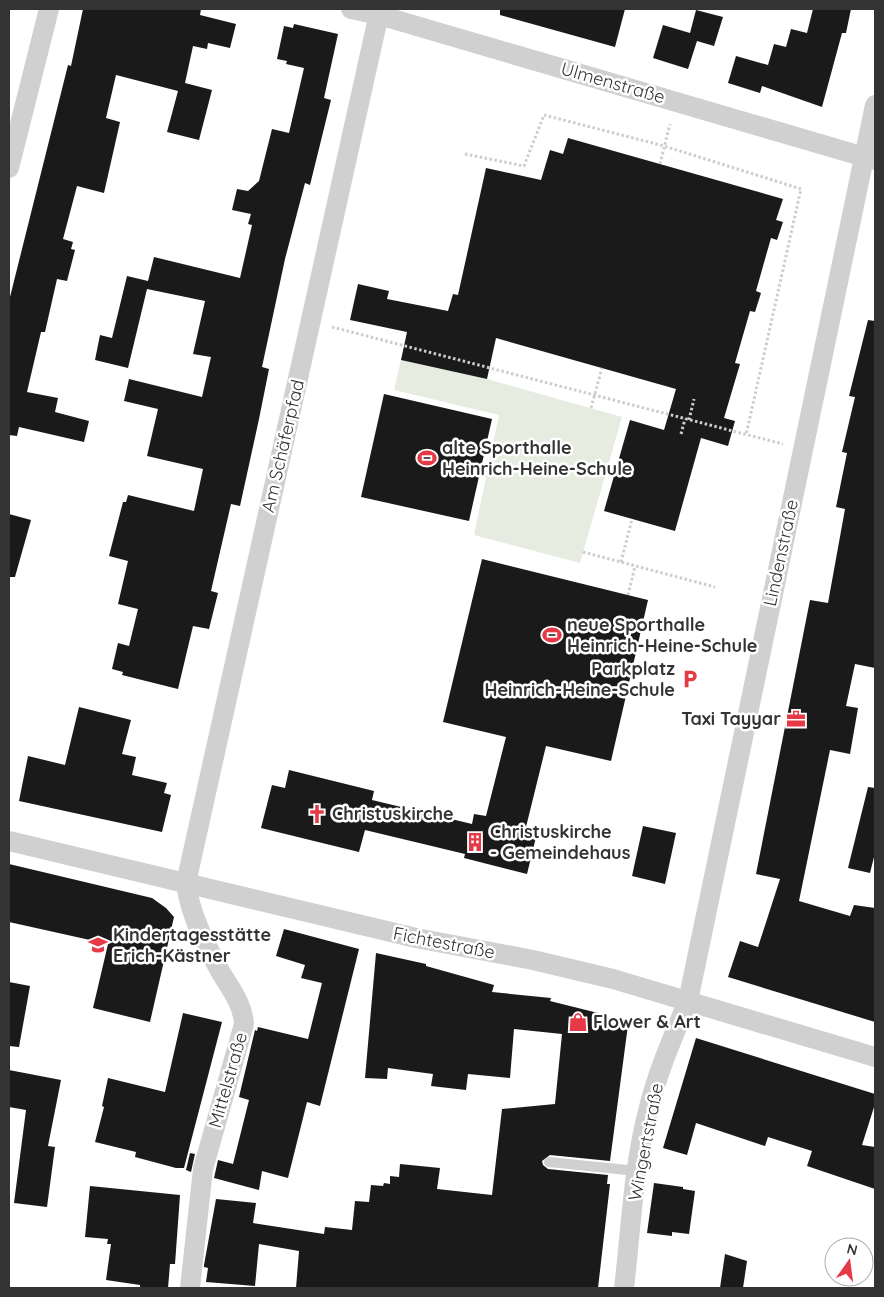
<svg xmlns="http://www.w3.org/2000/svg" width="884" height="1297" font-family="Quicksand,sans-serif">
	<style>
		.green { fill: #e6ecdf }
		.building { fill: #1a1a1a }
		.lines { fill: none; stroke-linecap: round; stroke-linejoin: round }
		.path { stroke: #cdcdcd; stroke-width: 3; stroke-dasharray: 2.5 2.5; stroke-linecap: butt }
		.service { stroke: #d0d0d0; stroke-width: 10 }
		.minor { stroke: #d0d0d0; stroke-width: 20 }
		.labels { text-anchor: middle; stroke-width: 5; stroke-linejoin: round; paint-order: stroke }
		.street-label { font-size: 18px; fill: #333; stroke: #fff }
		.poi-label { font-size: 18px; font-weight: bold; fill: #333; stroke: #fff; text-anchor: start }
	</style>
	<rect width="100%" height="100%" fill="#fff"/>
	<polygon class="green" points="401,360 487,379 622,417 580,563 474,535 499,415 394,390"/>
	<g class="building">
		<polygon points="83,9 201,9 200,15 236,24 230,48 208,43 207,49 193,46 185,83 212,90 199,140 167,132 178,91 116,75 106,118 120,122 104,193 77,186 63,239 73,242 71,249 75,250 67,281 57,279 45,332 41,332 27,392 58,398 55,412 89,421 84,442 19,427 17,436 9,435 9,301 68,65 71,66"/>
		<polygon points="500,9 625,9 615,47 500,15"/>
		<polygon points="813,9 851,9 846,33 842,33 822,107 762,86 760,93 728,83 736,56 768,65 774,44 786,47 791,29 807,33"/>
		<polygon points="696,10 723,17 714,46 697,41 688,69 653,58 663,25 690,33"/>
		<polygon points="294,24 338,34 324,98 331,100 310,185 305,183 285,259 262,367 269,369 259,419 240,506 231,504 211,591 218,593 209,629 193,626 178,689 122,675 123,672 112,669 118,643 129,646 138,609 118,604 128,561 109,556 123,502 126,502 128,495 194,511 203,469 147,456 158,409 124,401 129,379 202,397 211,357 193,354 205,301 147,289 128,368 95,360 100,335 112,338 127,276 148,281 154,257 240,278 252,225 248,224 251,214 232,210 237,189 248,191 259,181 272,129 289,133 304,68 286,64 287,61 277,59 284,26 293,28"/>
		<polygon points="568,138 783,199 776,220 783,222 777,240 771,238 756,291 761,293 755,312 750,311 735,363 740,364 724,418 735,421 728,446 701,438 675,531 604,511 630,420 664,430 676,389 496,338 487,379 401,360 407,332 350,320 358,284 389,291 387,299 448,311 453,294 458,295 486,168 541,180 550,150 563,154"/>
		<polygon points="868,320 875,321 875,668 855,664 846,706 858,708 850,754 830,750 799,901 850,916 854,905 875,908 875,1022 728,977 740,941 758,947 780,879 756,874 810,600 828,603 845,509 836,507 847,453 842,452 855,397 849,396"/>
		<polygon points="384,394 492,419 469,521 361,497"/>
		<polygon points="9,514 31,520 15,577 9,577"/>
		<polygon points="482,559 648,600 611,761 546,746 526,827 538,829 527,874 464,858 465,854 365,830 359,852 261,828 272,785 285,788 289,770 374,791 372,800 472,824 474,814 486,816 506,737 443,722"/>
		<polygon points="79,707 131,720 122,754 136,757 132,775 167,783 164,793 171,795 162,832 19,801 28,756 65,765"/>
		<polygon points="868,787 875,788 875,853 870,873 848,868"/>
		<polygon points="643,826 676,833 665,884 632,876"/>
		<polygon points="9,864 152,898 166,908 174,917 150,1022 93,1008 108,944 9,922"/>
		<polygon points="284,929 359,949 320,1106 307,1102 288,1178 262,1171 259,1190 214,1178 218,1160 233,1164 249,1100 239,1097 255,1030 257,1031 258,1027 308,1039 322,983 301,978 305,965 276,956"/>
		<polygon points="376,953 426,964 426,966 494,985 492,992 551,998 550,1001 598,1013 598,1021 628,1025 610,1161 550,1155 542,1161 543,1165 548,1169 608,1175 607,1184 610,1184 598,1288 296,1288 299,1251 259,1244 255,1286 206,1282 208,1268 204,1267 204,1265 216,1199 256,1203 253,1223 324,1234 325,1227 352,1230 355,1201 369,1202 371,1185 383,1186 384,1183 390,1184 390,1176 399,1177 400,1164 440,1168 437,1189 492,1195 502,1109 555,1104 562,1034 514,1029 510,1078 468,1074 466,1090 431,1086 433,1074 388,1068 387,1079 365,1078"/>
		<polygon points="9,982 30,986 19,1047 9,1046"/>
		<polygon points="183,1013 222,1022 184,1168 176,1168 135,1157 136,1152 95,1142 104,1107 102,1106 108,1078 165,1092"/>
		<polygon points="696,1038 875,1094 875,1104 862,1145 875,1147 875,1189 807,1166 812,1151 768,1137 765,1146 696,1123 687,1155 663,1148"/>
		<polygon points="9,1070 61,1080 48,1146 55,1147 47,1207 14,1203 26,1110 9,1107"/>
		<polygon points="190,1153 195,1154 191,1172 186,1170"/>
		<polygon points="654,1183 683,1187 683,1189 695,1191 689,1234 672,1232 672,1236 647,1233"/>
		<polygon points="90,1186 180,1195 175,1264 170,1264 168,1288 140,1288 140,1285 106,1280 111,1244 107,1244 108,1239 85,1237"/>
		<polygon points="725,1254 747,1261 743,1288 720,1288"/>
	</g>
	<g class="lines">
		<g class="path">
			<polyline points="465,154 524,166 544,115 664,146 801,189 746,435"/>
			<polyline points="660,164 670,124"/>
			<polyline points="332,327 783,444"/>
			<polyline points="591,408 602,368"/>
			<polyline points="689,420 694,399"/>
			<polyline points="681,434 685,419"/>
			<polyline points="583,552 715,587"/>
			<polyline points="621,562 632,519"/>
			<polyline points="628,595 635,566"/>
		</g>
		<polyline class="service" points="549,1162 637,1171"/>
		<g class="minor">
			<polyline points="351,9 379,15 875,160"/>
			<polyline points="9,168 49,9"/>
			<polyline points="9,841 416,938 533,960 613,979 875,1057"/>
			<path d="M190,1288L203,1169L244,1024C243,1004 230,988 220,971C205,943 190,915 186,883L380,9"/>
			<path d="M624,1288C631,1230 633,1169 648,1111C657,1073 673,1037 688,1001L875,105"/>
		</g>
	</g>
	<defs>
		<g id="stadium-bare" transform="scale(1.5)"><path d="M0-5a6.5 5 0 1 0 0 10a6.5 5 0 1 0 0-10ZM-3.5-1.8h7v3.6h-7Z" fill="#e63946" stroke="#fff" stroke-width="2.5" paint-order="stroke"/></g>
		<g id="parking-bare" transform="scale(1.5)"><path d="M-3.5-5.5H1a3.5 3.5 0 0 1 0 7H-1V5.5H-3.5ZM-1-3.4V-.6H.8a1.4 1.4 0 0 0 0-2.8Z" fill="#e63946" stroke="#fff" stroke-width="2.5" paint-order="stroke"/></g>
		<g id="office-bare" transform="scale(1.5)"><path d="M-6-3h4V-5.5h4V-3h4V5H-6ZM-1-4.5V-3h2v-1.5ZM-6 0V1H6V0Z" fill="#e63946" stroke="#fff" stroke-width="2.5" paint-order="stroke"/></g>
		<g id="church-bare" transform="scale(1.5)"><path d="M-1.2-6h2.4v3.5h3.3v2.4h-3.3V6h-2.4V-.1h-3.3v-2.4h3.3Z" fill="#e63946" stroke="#fff" stroke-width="2.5" paint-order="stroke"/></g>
		<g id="building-bare" transform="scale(1.5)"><path d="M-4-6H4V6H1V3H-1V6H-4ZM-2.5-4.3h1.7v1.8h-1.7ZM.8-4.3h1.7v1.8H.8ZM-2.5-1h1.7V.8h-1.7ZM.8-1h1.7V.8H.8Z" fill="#e63946" stroke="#fff" stroke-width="2.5" paint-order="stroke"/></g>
		<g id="school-bare" transform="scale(1.5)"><path d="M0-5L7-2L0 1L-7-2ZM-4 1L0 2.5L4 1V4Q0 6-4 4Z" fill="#e63946" stroke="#fff" stroke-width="2.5" paint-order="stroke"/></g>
		<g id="shop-bare" transform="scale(1.5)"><path d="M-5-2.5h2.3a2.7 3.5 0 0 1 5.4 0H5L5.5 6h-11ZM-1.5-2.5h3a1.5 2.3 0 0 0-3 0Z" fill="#e63946" stroke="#fff" stroke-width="2.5" paint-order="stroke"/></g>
	</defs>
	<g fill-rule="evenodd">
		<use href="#stadium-bare" x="427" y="458"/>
		<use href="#stadium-bare" x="552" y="635"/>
		<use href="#parking-bare" x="690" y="679"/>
		<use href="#office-bare" x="796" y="719"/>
		<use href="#church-bare" x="317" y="814"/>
		<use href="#building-bare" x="475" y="842"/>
		<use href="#school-bare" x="98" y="945"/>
		<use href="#shop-bare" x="578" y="1022"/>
	</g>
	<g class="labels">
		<g class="street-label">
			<text transform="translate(613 83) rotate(16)" y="6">Ulmenstraße</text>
			<text transform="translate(283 446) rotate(-77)" y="6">Am Schäferpfad</text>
			<text transform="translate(781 553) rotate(-78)" y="6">Lindenstraße</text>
			<text transform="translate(444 943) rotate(11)" y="6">Fichtestraße</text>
			<text transform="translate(228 1080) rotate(-74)" y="6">Mittelstraße</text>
			<text transform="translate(646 1142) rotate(-79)" y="6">Wingertstraße</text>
		</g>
		<g class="poi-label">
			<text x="442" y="454">alte Sporthalle<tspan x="442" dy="21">Heinrich-Heine-Schule</tspan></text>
			<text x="567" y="631">neue Sporthalle<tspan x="567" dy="21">Heinrich-Heine-Schule</tspan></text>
			<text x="675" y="675" text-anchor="end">Parkplatz<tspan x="675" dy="21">Heinrich-Heine-Schule</tspan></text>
			<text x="781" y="725" text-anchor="end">Taxi Tayyar</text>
			<text x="332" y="820">Christuskirche</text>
			<text x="490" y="838">Christuskirche<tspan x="490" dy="21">- Gemeindehaus</tspan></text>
			<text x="113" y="941">Kindertagesstätte<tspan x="113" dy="21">Erich-Kästner</tspan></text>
			<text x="593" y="1028">Flower &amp; Art</text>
		</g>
	</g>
	<rect width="884" height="1297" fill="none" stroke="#333333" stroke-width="20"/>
	<g transform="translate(849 1262) rotate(14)"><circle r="24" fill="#ffffff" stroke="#adadad"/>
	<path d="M0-4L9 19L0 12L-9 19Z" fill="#e63946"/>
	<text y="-8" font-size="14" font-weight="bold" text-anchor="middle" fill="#333333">N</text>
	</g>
</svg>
